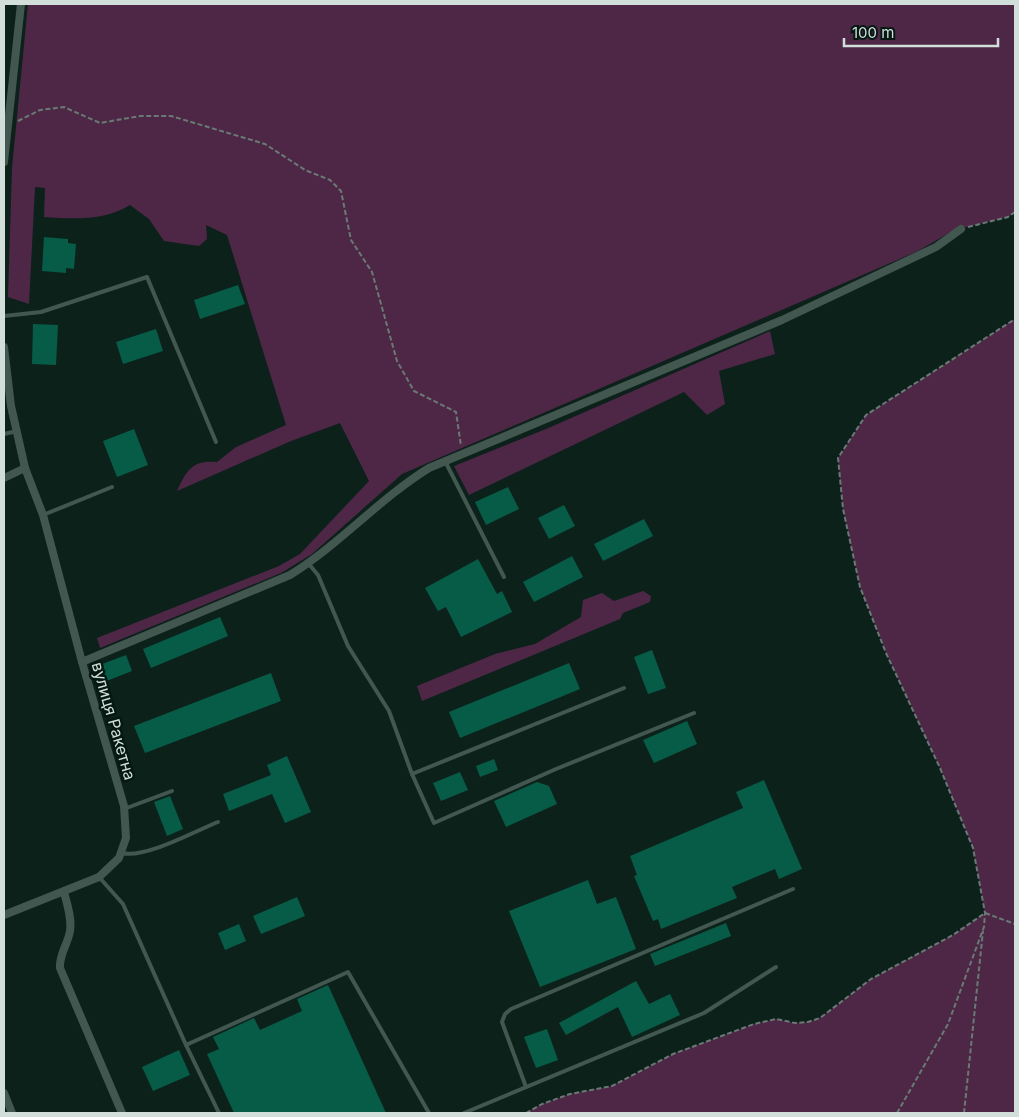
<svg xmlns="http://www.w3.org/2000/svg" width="1019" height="1117" font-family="Inter,sans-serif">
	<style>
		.green { fill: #4e2747 }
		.building { fill: #065c47 }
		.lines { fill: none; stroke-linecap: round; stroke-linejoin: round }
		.path { stroke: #697a74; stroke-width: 2; stroke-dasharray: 5 2.5; stroke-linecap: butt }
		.lane { stroke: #42574f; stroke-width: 4 }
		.street { stroke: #42574f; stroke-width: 8 }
		.labels { text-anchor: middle; stroke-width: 5; stroke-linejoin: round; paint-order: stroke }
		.street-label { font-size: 16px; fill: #d2ded9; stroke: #051812 }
	</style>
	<rect width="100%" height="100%" fill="#0d211b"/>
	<g class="green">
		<path d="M28,4H1015V212L1008,217L954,230L918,251L402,474L312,554L281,573L100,648L97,638L279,566L300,554L369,481L340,423L291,441L177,491C187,469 193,460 217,462L236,447L286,425L227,235L206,225L207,239L199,246L164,241L149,219L130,205C104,221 73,219 44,217L45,188L35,187L29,304L8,297L12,168Z"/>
		<polygon points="1015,319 1015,1113 526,1113 542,1104 570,1094 612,1086 673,1054 754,1024 776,1019 795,1023 808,1022 820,1018 871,979 953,935 985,913 973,848 940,768 886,653 860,587 843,509 838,458 866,415"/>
		<polygon points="770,331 775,354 719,371 725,404 707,415 684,392 469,495 454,466 546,429"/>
		<polygon points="643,591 651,596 650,602 623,613 620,619 422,701 417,686 495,654 535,644 581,617 583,600 602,593 614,601"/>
	</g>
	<g class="building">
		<polygon points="44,237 68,239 68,243 76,244 74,269 66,268 66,273 42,271"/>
		<polygon points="238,285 245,304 200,319 194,300"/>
		<polygon points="33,324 58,325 56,365 32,364"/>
		<polygon points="156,329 163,351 123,364 116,342"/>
		<polygon points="134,429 148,465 117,477 103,441"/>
		<polygon points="508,487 519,509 486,525 475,502"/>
		<polygon points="564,505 575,526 549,539 538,518"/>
		<polygon points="644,519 653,536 603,561 594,544"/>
		<polygon points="572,556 583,577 534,602 523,582"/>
		<polygon points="478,559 497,594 502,591 512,612 461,637 446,607 438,611 425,588"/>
		<polygon points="220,617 228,636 151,668 143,649"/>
		<polygon points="652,650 666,688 648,694 634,657"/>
		<polygon points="126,655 132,671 104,682 97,666"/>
		<polygon points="569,663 580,689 460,738 449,712"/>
		<polygon points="271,673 281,701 145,753 134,726"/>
		<polygon points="687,721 697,744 654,763 643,740"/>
		<polygon points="287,756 311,812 285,823 272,794 229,811 223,794 271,775 267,765"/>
		<polygon points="494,759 498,770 480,777 476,766"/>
		<polygon points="460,772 468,790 441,801 433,783"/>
		<polygon points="764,780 802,869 779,879 775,869 732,887 737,898 661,929 658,919 653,921 634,876 637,875 630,856 743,808 736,792"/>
		<polygon points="537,782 549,786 557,804 506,827 494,801"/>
		<polygon points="170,796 183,829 167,836 154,802"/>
		<polygon points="588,880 597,904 616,897 636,949 540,987 509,911"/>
		<polygon points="297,897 305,916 261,934 253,916"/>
		<polygon points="726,923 731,936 655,966 650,954"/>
		<polygon points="239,924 246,941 225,950 218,933"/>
		<polygon points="636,981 649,1004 670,994 680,1015 632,1037 618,1007 566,1035 559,1023"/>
		<polygon points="328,985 386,1113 234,1113 207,1054 219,1049 213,1037 254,1018 260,1030 302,1011 297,999"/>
		<polygon points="547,1029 558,1060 536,1068 524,1037"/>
		<polygon points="179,1050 190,1075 153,1091 142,1067"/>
	</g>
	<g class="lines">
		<g class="path">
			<polyline points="18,121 40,110 64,107 100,123 140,116 171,116 265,144 305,170 330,180 341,191 351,240 372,272 397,361 414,391 456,412 461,446"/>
			<polyline points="968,227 1008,217 1015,212"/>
			<polyline points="526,1113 542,1104 570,1094 612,1086 673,1054 754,1024 776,1019 795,1023 808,1022 820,1018 871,979 953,935 985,913 1015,924"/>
			<polyline points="897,1113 948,1024 984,927 985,913 973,848 940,768 886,653 860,587 843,509 838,458 866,415 1015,319"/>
			<polyline points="964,1113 983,931"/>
		</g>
		<g class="lane">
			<polyline points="4,316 41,312 147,277 216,442"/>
			<polyline points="4,434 17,431"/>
			<polyline points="445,461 504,577"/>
			<polyline points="43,515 112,487"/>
			<polyline points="308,563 318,575 348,646 389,711 412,774 624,688"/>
			<polyline points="412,774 434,823 556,769 694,713"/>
			<polyline points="124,809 172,791"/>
			<path d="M122,853C145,859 195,831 218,822"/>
			<polyline points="99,877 123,904 186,1045 348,972 429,1113"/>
			<polyline points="186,1045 219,1113"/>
			<polyline points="526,1087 502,1022 505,1014 511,1009 793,889"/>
			<polyline points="464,1113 704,1013 776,967"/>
		</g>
		<g class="street">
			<polyline points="4,162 21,4"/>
			<polyline points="4,347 11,406 25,468 43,515 82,662 124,806 126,838 119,858 99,877 4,915"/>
			<polyline points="4,478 25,468"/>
			<path d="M82,662L290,575C340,544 379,499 429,468L782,320L936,247L961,229"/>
			<path d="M64,892C67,904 72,918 70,931C68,944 59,954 60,968L122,1113"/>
			<polyline points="4,1093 12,1113"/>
		</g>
	</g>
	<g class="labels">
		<g class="street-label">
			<text transform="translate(114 721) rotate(74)" y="6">вулиця Ракетна</text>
		</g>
	</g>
	<rect width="1019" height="1117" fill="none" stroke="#d2ded9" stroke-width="10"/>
	<path d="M844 38v8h154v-8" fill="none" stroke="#d2ded9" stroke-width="2.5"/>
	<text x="852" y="38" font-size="15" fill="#d2ded9" stroke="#051812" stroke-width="4" paint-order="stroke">100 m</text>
</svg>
